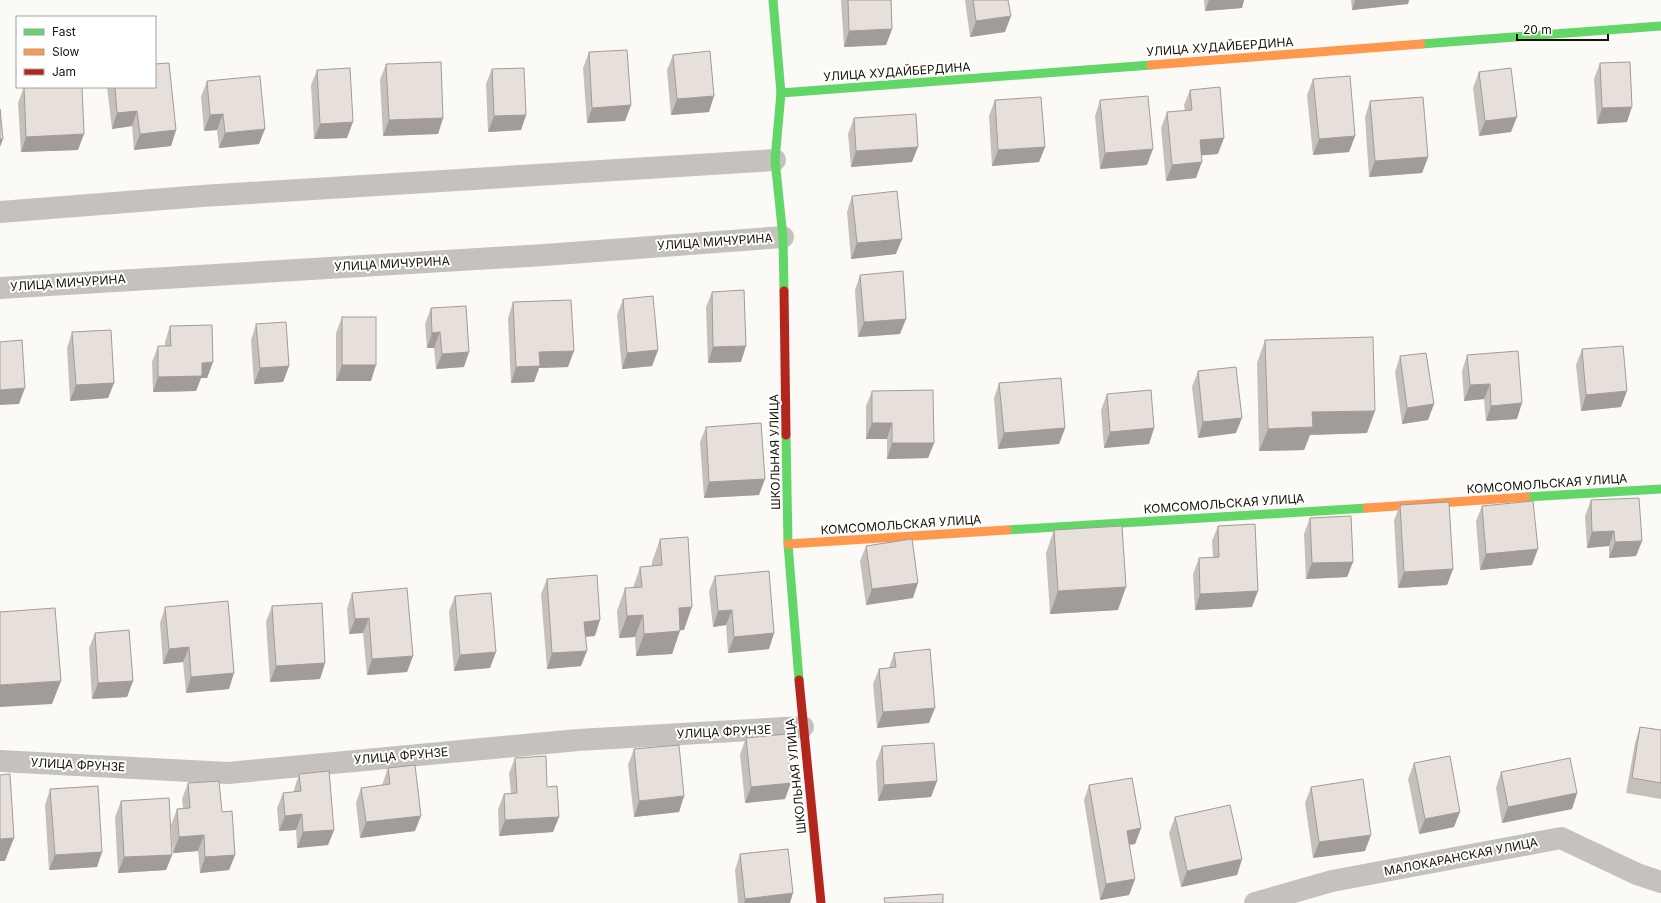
<svg xmlns="http://www.w3.org/2000/svg" width="1661" height="903" font-family="Inter,sans-serif">
	<style>
		.lines { fill: none; stroke-linecap: round; stroke-linejoin: round }
		.street { stroke: #c5c2bd; stroke-width: 22 }
		.fast { stroke: #63d668; stroke-width: 9 }
		.slow { stroke: #ff974d; stroke-width: 9 }
		.jam { stroke: #b3261e; stroke-width: 9 }
		.wall { fill: #c6c0bb }
		.shaded-wall { fill: #a19c99 }
		.building { fill: #e6dfda; stroke: #a19c99 }
		.labels { text-anchor: middle; stroke-width: 4; stroke-linejoin: round; paint-order: stroke }
		.street-label { font-size: 12px; fill: #171307; stroke: #fff }
	</style>
	<rect width="100%" height="100%" fill="#fbfaf6"/>
	<g class="lines">
		<g class="street">
			<polyline points="0,212 202,196 775,160"/>
			<polyline points="0,288 544,255 783,237"/>
			<polyline points="0,761 228,773 578,740 803,727"/>
			<polyline points="1255,903 1332,881 1561,838 1637,874 1661,882"/>
		</g>
		<g class="fast">
			<polyline points="773,0 781,93 775,160 783,237 784,291"/>
			<polyline points="1421,44 1661,26"/>
			<polyline points="781,93 1151,65"/>
			<polyline points="786,435 788,544 799,680"/>
			<polyline points="1526,497 1661,489"/>
			<polyline points="1007,530 1367,508"/>
		</g>
		<g class="slow">
			<polyline points="1151,65 1421,44"/>
			<polyline points="1367,508 1526,497"/>
			<polyline points="788,544 1007,530"/>
		</g>
		<g class="jam">
			<polyline points="784,291 786,435"/>
			<polyline points="799,680 821,903"/>
		</g>
	</g>
	<g class="wall">
		<polygon points="841,0 891,0 892,29 886,45 844,47"/>
		<polygon points="965,0 1008,0 1005,32 970,37"/>
		<polygon points="1204,0 1244,0 1242,8 1205,11"/>
		<polygon points="1351,0 1409,0 1408,4 1352,10"/>
		<polygon points="589,52 631,105 625,121 587,123 583,68"/>
		<polygon points="673,55 709,112 671,115 667,70"/>
		<polygon points="1600,63 1627,122 1597,124 1594,79"/>
		<polygon points="386,64 443,118 438,134 383,136 380,80"/>
		<polygon points="492,69 526,115 521,130 488,132 486,84"/>
		<polygon points="317,70 347,138 314,139 311,85"/>
		<polygon points="1479,72 1511,132 1479,136 1473,88"/>
		<polygon points="1313,79 1355,136 1349,152 1313,155 1307,95"/>
		<polygon points="207,81 259,144 219,148 217,130 204,131 201,97"/>
		<polygon points="24,87 78,150 21,152 18,103"/>
		<polygon points="107,87 155,87 176,130 171,146 134,150 132,126 112,129"/>
		<polygon points="1190,90 1218,154 1201,155 1196,178 1166,181 1161,128 1167,112 1185,111 1184,105"/>
		<polygon points="995,100 1045,147 1039,162 992,166 989,116"/>
		<polygon points="1100,100 1147,165 1100,169 1095,116"/>
		<polygon points="1370,101 1428,157 1422,173 1369,177 1365,117"/>
		<polygon points="854,118 912,162 851,167 848,134"/>
		<polygon points="852,196 896,254 851,259 847,212"/>
		<polygon points="860,275 900,334 858,337 855,290"/>
		<polygon points="712,292 741,362 708,363 706,307"/>
		<polygon points="623,299 658,350 652,366 622,369 617,315"/>
		<polygon points="513,302 568,367 539,368 534,382 511,383 508,318"/>
		<polygon points="431,308 464,367 436,369 434,348 427,348 425,324"/>
		<polygon points="342,317 371,381 336,381 336,333"/>
		<polygon points="256,324 289,366 283,382 254,384 251,340"/>
		<polygon points="170,326 213,362 207,378 201,378 196,391 153,392 152,362 158,346 165,346 165,342"/>
		<polygon points="72,332 114,383 108,398 70,401 67,348"/>
		<polygon points="1265,340 1367,433 1310,435 1304,450 1259,451 1257,363"/>
		<polygon points="1582,349 1621,407 1581,411 1576,365"/>
		<polygon points="1467,355 1517,419 1486,421 1484,399 1464,401 1462,371"/>
		<polygon points="1400,356 1434,404 1428,420 1402,424 1395,372"/>
		<polygon points="1198,371 1236,433 1198,438 1192,387"/>
		<polygon points="999,383 1065,428 1059,444 998,449 994,398"/>
		<polygon points="872,391 934,443 928,458 887,459 887,439 866,439 866,406"/>
		<polygon points="1107,394 1154,428 1149,444 1104,448 1101,410"/>
		<polygon points="706,427 759,495 704,498 700,442"/>
		<polygon points="1591,500 1642,541 1636,556 1609,558 1609,546 1587,548 1585,516"/>
		<polygon points="1400,505 1453,569 1447,585 1398,588 1394,520"/>
		<polygon points="1482,506 1532,565 1480,570 1476,521"/>
		<polygon points="1310,518 1353,562 1347,577 1306,579 1304,534"/>
		<polygon points="1218,526 1252,607 1195,610 1193,574 1199,558 1213,557 1212,541"/>
		<polygon points="1054,530 1118,610 1050,614 1046,553"/>
		<polygon points="660,539 684,630 680,630 672,654 636,656 635,637 619,638 617,611 625,588 633,588 640,567 652,566 652,562"/>
		<polygon points="866,546 913,598 866,605 860,561"/>
		<polygon points="715,576 774,633 769,649 728,653 726,625 713,627 709,591"/>
		<polygon points="547,579 595,636 586,637 581,666 547,669 541,594"/>
		<polygon points="352,593 413,656 407,672 367,675 363,633 349,634 347,609"/>
		<polygon points="455,596 490,668 454,671 449,611"/>
		<polygon points="272,606 325,663 320,679 270,682 266,622"/>
		<polygon points="165,607 229,689 186,693 183,662 163,664 160,623"/>
		<polygon points="95,633 133,681 127,697 92,699 89,648"/>
		<polygon points="894,653 929,723 877,728 873,684 879,669 889,668"/>
		<polygon points="1640,727 1661,730 1661,799 1626,793 1635,743"/>
		<polygon points="746,738 785,799 745,803 740,754"/>
		<polygon points="882,746 937,781 931,797 878,801 876,762"/>
		<polygon points="634,749 684,796 679,812 634,817 628,765"/>
		<polygon points="515,758 547,787 559,817 553,832 499,836 498,809 504,794 511,793 509,773"/>
		<polygon points="1414,763 1454,827 1419,834 1408,779"/>
		<polygon points="388,768 415,831 360,838 356,803 361,788 382,785"/>
		<polygon points="1501,772 1577,793 1572,809 1502,823 1496,788"/>
		<polygon points="299,774 334,830 328,845 297,848 296,830 279,831 277,808 283,793 294,792 294,790"/>
		<polygon points="188,783 222,812 235,855 229,870 200,873 198,851 173,853 171,825 177,809 183,808 182,799"/>
		<polygon points="1089,785 1141,828 1135,844 1129,845 1135,879 1129,895 1100,900 1084,800"/>
		<polygon points="1311,787 1365,851 1313,858 1305,803"/>
		<polygon points="50,789 102,852 97,867 49,870 45,805"/>
		<polygon points="121,801 172,855 166,870 118,873 115,817"/>
		<polygon points="1175,817 1242,859 1237,875 1181,887 1169,833"/>
		<polygon points="740,854 790,903 738,903 735,870"/>
	</g>
	<g class="shaded-wall">
		<polygon points="1209,0 1244,0 1242,8 1205,11"/>
		<polygon points="1355,0 1409,0 1408,4 1352,10"/>
		<polygon points="1011,16 1005,32 970,37 976,21"/>
		<polygon points="892,29 886,45 844,47 849,31"/>
		<polygon points="714,96 709,112 671,115 677,99"/>
		<polygon points="631,105 625,121 587,123 592,108"/>
		<polygon points="1632,107 1627,122 1597,124 1602,108"/>
		<polygon points="137,111 132,126 112,129 117,113"/>
		<polygon points="223,114 217,130 204,131 210,115"/>
		<polygon points="526,115 521,130 488,132 494,116"/>
		<polygon points="1517,117 1511,132 1479,136 1485,121"/>
		<polygon points="443,118 438,134 383,136 389,120"/>
		<polygon points="353,122 347,138 314,139 320,124"/>
		<polygon points="265,129 259,144 219,148 225,133"/>
		<polygon points="176,130 171,146 134,150 140,134"/>
		<polygon points="84,134 78,150 21,152 26,137"/>
		<polygon points="1355,136 1349,152 1313,155 1319,139"/>
		<polygon points="1224,138 1218,154 1194,156 1200,140"/>
		<polygon points="0,139 3,139 0,147"/>
		<polygon points="918,147 912,162 851,167 856,151"/>
		<polygon points="1045,147 1039,162 992,166 998,150"/>
		<polygon points="1153,149 1147,165 1100,169 1105,153"/>
		<polygon points="1428,157 1422,173 1369,177 1375,161"/>
		<polygon points="1202,162 1196,178 1166,181 1172,165"/>
		<polygon points="902,239 896,254 851,259 857,243"/>
		<polygon points="906,319 900,334 858,337 864,322"/>
		<polygon points="440,332 434,348 427,348 432,333"/>
		<polygon points="746,346 741,362 708,363 713,347"/>
		<polygon points="658,350 652,366 622,369 627,353"/>
		<polygon points="574,351 568,367 539,368 534,382 511,383 516,367 539,352"/>
		<polygon points="469,352 464,367 436,369 442,354"/>
		<polygon points="213,362 207,378 201,378 196,391 153,392 158,377 202,363"/>
		<polygon points="342,365 376,365 371,381 336,381"/>
		<polygon points="289,366 283,382 254,384 260,368"/>
		<polygon points="114,383 108,398 70,401 76,385"/>
		<polygon points="1490,384 1484,399 1464,401 1470,385"/>
		<polygon points="25,388 19,404 0,405 0,390"/>
		<polygon points="1627,391 1621,407 1581,411 1586,395"/>
		<polygon points="1522,403 1517,419 1486,421 1491,406"/>
		<polygon points="1434,404 1428,420 1402,424 1407,408"/>
		<polygon points="1375,411 1367,433 1310,435 1304,450 1259,451 1268,429 1312,412"/>
		<polygon points="1242,418 1236,433 1198,438 1203,422"/>
		<polygon points="872,423 892,423 887,439 866,439"/>
		<polygon points="1065,428 1059,444 998,449 1004,433"/>
		<polygon points="1154,428 1149,444 1104,448 1110,432"/>
		<polygon points="892,443 934,443 928,458 887,459"/>
		<polygon points="765,479 759,495 704,498 709,482"/>
		<polygon points="1614,531 1609,546 1587,548 1592,532"/>
		<polygon points="1642,541 1636,556 1609,558 1615,542"/>
		<polygon points="1538,549 1532,565 1480,570 1486,554"/>
		<polygon points="1353,562 1347,577 1306,579 1312,563"/>
		<polygon points="1453,569 1447,585 1398,588 1404,572"/>
		<polygon points="918,583 913,598 866,605 872,589"/>
		<polygon points="1126,587 1118,610 1050,614 1058,591"/>
		<polygon points="1258,591 1252,607 1195,610 1200,594"/>
		<polygon points="692,607 684,630 670,631 679,608"/>
		<polygon points="732,610 726,625 713,627 718,611"/>
		<polygon points="643,615 635,637 619,638 627,616"/>
		<polygon points="369,618 363,633 349,634 355,619"/>
		<polygon points="600,620 595,636 579,637 584,622"/>
		<polygon points="680,631 672,654 636,656 644,634"/>
		<polygon points="774,633 769,649 728,653 734,637"/>
		<polygon points="189,647 183,662 163,664 169,649"/>
		<polygon points="587,651 581,666 547,669 552,653"/>
		<polygon points="496,652 490,668 454,671 460,655"/>
		<polygon points="413,656 407,672 367,675 372,659"/>
		<polygon points="325,663 320,679 270,682 276,666"/>
		<polygon points="234,673 229,689 186,693 191,677"/>
		<polygon points="61,681 52,704 0,707 0,685"/>
		<polygon points="133,681 127,697 92,699 98,683"/>
		<polygon points="935,708 929,723 877,728 883,712"/>
		<polygon points="937,781 931,797 878,801 884,785"/>
		<polygon points="791,783 785,799 745,803 751,787"/>
		<polygon points="1577,793 1572,809 1502,823 1508,807"/>
		<polygon points="684,796 679,812 634,817 639,801"/>
		<polygon points="1460,812 1454,827 1419,834 1425,819"/>
		<polygon points="302,814 296,830 279,831 285,816"/>
		<polygon points="421,816 415,831 360,838 366,822"/>
		<polygon points="559,817 553,832 499,836 505,820"/>
		<polygon points="1141,828 1135,844 1121,846 1127,831"/>
		<polygon points="334,830 328,845 297,848 303,832"/>
		<polygon points="204,835 198,851 173,853 179,837"/>
		<polygon points="1371,835 1365,851 1313,858 1319,842"/>
		<polygon points="14,838 5,861 0,861 0,839"/>
		<polygon points="102,852 97,867 49,870 55,855"/>
		<polygon points="172,855 166,870 118,873 124,857"/>
		<polygon points="235,855 229,870 200,873 205,857"/>
		<polygon points="1242,859 1237,875 1181,887 1187,871"/>
		<polygon points="1135,879 1129,895 1100,900 1106,884"/>
		<polygon points="793,893 790,903 744,903 745,899"/>
	</g>
	<g class="building">
		<polygon points="848,0 891,0 892,29 849,31"/>
		<polygon points="973,0 1008,0 1011,16 976,21"/>
		<polygon points="627,50 631,105 592,108 589,52"/>
		<polygon points="710,51 714,96 677,99 673,55"/>
		<polygon points="441,62 443,118 389,120 386,64"/>
		<polygon points="1630,62 1632,107 1602,108 1600,63"/>
		<polygon points="169,63 176,130 140,134 137,111 117,113 115,87 155,87 155,64"/>
		<polygon points="350,68 353,122 320,124 317,70"/>
		<polygon points="524,68 526,115 494,116 492,69"/>
		<polygon points="1511,68 1517,117 1485,121 1479,72"/>
		<polygon points="260,76 265,129 225,133 223,114 210,115 207,81"/>
		<polygon points="1350,76 1355,136 1319,139 1313,79"/>
		<polygon points="24,87 82,87 84,134 26,137"/>
		<polygon points="1220,87 1224,138 1200,140 1202,162 1172,165 1167,112 1192,110 1190,90"/>
		<polygon points="1148,96 1153,149 1105,153 1100,100"/>
		<polygon points="1041,97 1045,147 998,150 995,100"/>
		<polygon points="1423,97 1428,157 1375,161 1370,101"/>
		<polygon points="0,109 3,139 0,139"/>
		<polygon points="916,114 918,147 856,151 854,118"/>
		<polygon points="897,191 902,239 857,243 852,196"/>
		<polygon points="903,271 906,319 864,322 860,275"/>
		<polygon points="744,290 746,346 713,347 712,292"/>
		<polygon points="653,296 658,350 627,353 623,299"/>
		<polygon points="571,300 574,351 539,352 540,366 516,367 513,302"/>
		<polygon points="466,306 469,352 442,354 440,332 432,333 431,308"/>
		<rect x="342" y="317" width="34" height="48"/>
		<polygon points="286,322 289,366 260,368 256,324"/>
		<polygon points="212,325 213,362 202,363 202,376 158,377 158,346 171,346 170,326"/>
		<polygon points="111,330 114,383 76,385 72,332"/>
		<polygon points="1373,337 1375,411 1312,412 1313,427 1268,429 1265,340"/>
		<polygon points="22,340 25,388 0,390 0,342"/>
		<polygon points="1623,346 1627,391 1586,395 1582,349"/>
		<polygon points="1518,351 1522,403 1491,406 1490,384 1470,385 1467,355"/>
		<polygon points="1426,353 1434,404 1407,408 1400,356"/>
		<polygon points="1236,367 1242,418 1203,422 1198,371"/>
		<polygon points="1061,378 1065,428 1004,433 999,383"/>
		<polygon points="933,390 934,443 892,443 892,423 872,423 872,391"/>
		<polygon points="1151,390 1154,428 1110,432 1107,394"/>
		<polygon points="761,423 765,479 709,482 706,427"/>
		<polygon points="1639,498 1642,541 1615,542 1614,531 1592,532 1591,500"/>
		<polygon points="1533,501 1538,549 1486,554 1482,506"/>
		<polygon points="1449,502 1453,569 1404,572 1400,505"/>
		<polygon points="1351,516 1353,562 1312,563 1310,518"/>
		<polygon points="1255,524 1258,591 1200,594 1199,558 1219,557 1218,526"/>
		<polygon points="1122,526 1126,587 1058,591 1054,530"/>
		<polygon points="688,537 692,607 679,608 680,631 644,634 643,615 627,616 625,588 642,587 640,567 662,565 660,539"/>
		<polygon points="912,539 918,583 872,589 866,546"/>
		<polygon points="769,571 774,633 734,637 732,610 718,611 715,576"/>
		<polygon points="597,575 600,620 584,622 587,651 552,653 547,579"/>
		<polygon points="407,588 413,656 372,659 369,618 355,619 352,593"/>
		<polygon points="491,593 496,652 460,655 455,596"/>
		<polygon points="228,601 234,673 191,677 189,647 169,649 165,607"/>
		<polygon points="322,603 325,663 276,666 272,606"/>
		<polygon points="55,608 61,681 0,685 0,612"/>
		<polygon points="129,630 133,681 98,683 95,633"/>
		<polygon points="930,649 935,708 883,712 879,669 896,667 894,653"/>
		<polygon points="1640,727 1661,730 1661,783 1632,778"/>
		<polygon points="786,734 791,783 751,787 746,738"/>
		<polygon points="934,743 937,781 884,785 882,746"/>
		<polygon points="679,745 684,796 639,801 634,749"/>
		<polygon points="546,756 547,787 557,786 559,817 505,820 504,794 517,793 515,758"/>
		<polygon points="1450,756 1460,812 1425,819 1414,763"/>
		<polygon points="1570,758 1577,793 1508,807 1501,772"/>
		<polygon points="415,765 421,816 366,822 361,788 390,784 388,768"/>
		<polygon points="329,771 334,830 303,832 302,814 285,816 283,793 301,791 299,774"/>
		<polygon points="10,774 14,838 0,839 0,775"/>
		<polygon points="1132,778 1141,828 1127,831 1135,879 1106,884 1089,785"/>
		<polygon points="1363,779 1371,835 1319,842 1311,787"/>
		<polygon points="219,781 222,812 232,811 235,855 205,857 204,835 179,837 177,809 190,808 188,783"/>
		<polygon points="98,786 102,852 55,855 50,789"/>
		<polygon points="169,798 172,855 124,857 121,801"/>
		<polygon points="1230,805 1242,859 1187,871 1175,817"/>
		<polygon points="788,849 793,893 745,899 740,854"/>
		<polygon points="943,894 943,903 885,903 884,898"/>
	</g>
	<g class="labels">
		<g class="street-label">
			<text transform="translate(1220 47) rotate(-4)" y="4">УЛИЦА ХУДАЙБЕРДИНА</text>
			<text transform="translate(897 72) rotate(-4)" y="4">УЛИЦА ХУДАЙБЕРДИНА</text>
			<text transform="translate(715 242) rotate(-4)" y="4">УЛИЦА МИЧУРИНА</text>
			<text transform="translate(392 264) rotate(-3)" y="4">УЛИЦА МИЧУРИНА</text>
			<text transform="translate(68 283) rotate(-4)" y="4">УЛИЦА МИЧУРИНА</text>
			<text transform="translate(775 452) rotate(-91)" y="4">ШКОЛЬНАЯ УЛИЦА</text>
			<text transform="translate(1547 484) rotate(-4)" y="4">КОМСОМОЛЬСКАЯ УЛИЦА</text>
			<text transform="translate(1224 504) rotate(-4)" y="4">КОМСОМОЛЬСКАЯ УЛИЦА</text>
			<text transform="translate(901 525) rotate(-4)" y="4">КОМСОМОЛЬСКАЯ УЛИЦА</text>
			<text transform="translate(724 732) rotate(-3)" y="4">УЛИЦА ФРУНЗЕ</text>
			<text transform="translate(401 756) rotate(-5)" y="4">УЛИЦА ФРУНЗЕ</text>
			<text transform="translate(78 765) rotate(3)" y="4">УЛИЦА ФРУНЗЕ</text>
			<text transform="translate(796 776) rotate(-96)" y="4">ШКОЛЬНАЯ УЛИЦА</text>
			<text transform="translate(1461 857) rotate(-11)" y="4">МАЛОКАРАНСКАЯ УЛИЦА</text>
		</g>
	</g>
	<rect x="16" y="16" width="140" height="72" fill="#ffffff" stroke="#a2a19c"/>
	<rect x="24" y="29" width="20" height="6" fill="#63d668" stroke="#a2a19c"/>
	<text x="52" y="36" font-size="12" fill="#171307">Fast</text>
	<rect x="24" y="49" width="20" height="6" fill="#ff974d" stroke="#a2a19c"/>
	<text x="52" y="56" font-size="12" fill="#171307">Slow</text>
	<rect x="24" y="69" width="20" height="6" fill="#b3261e" stroke="#a2a19c"/>
	<text x="52" y="76" font-size="12" fill="#171307">Jam</text>
	<path d="M1517 34v6h91v-6" fill="none" stroke="#171307" stroke-width="2"/>
	<text x="1523" y="34" font-size="12" fill="#171307" stroke="#ffffff" stroke-width="3" paint-order="stroke">20 m</text>
</svg>
